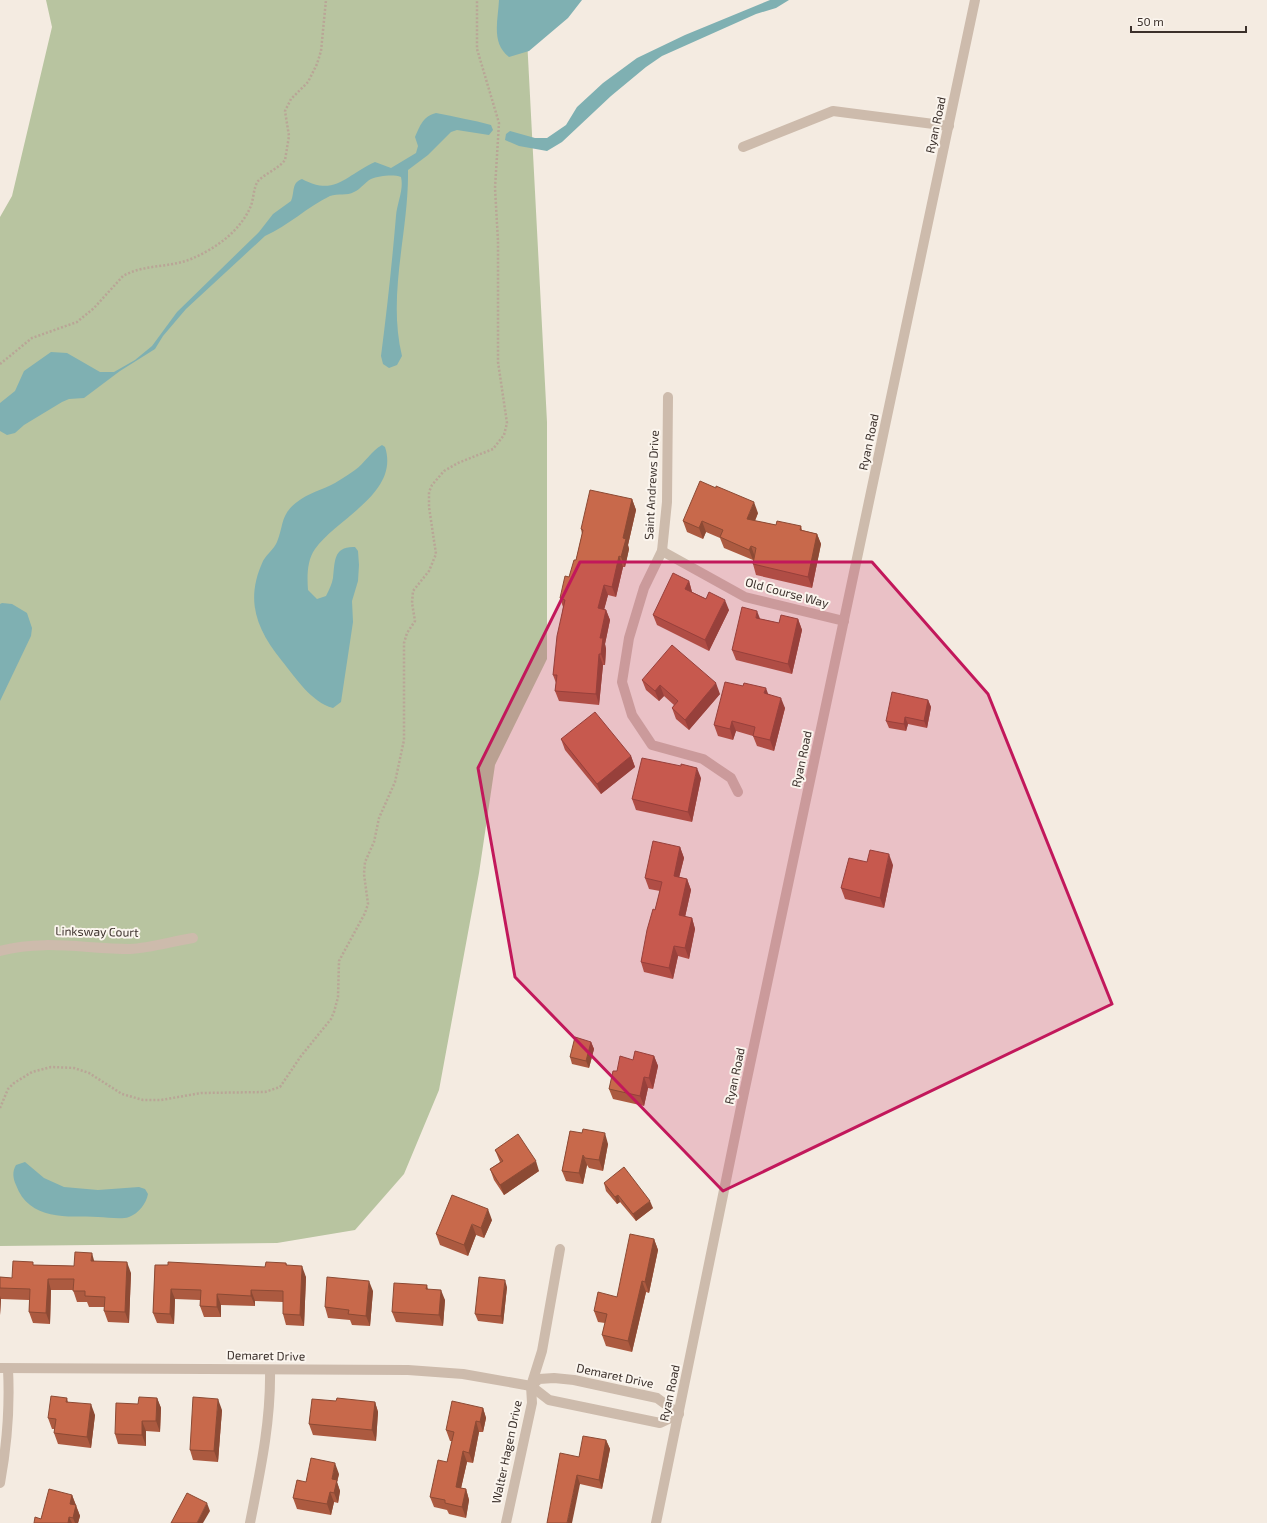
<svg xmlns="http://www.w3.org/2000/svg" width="1267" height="1523" font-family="'Exo 2',sans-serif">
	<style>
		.green { fill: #b8c4a0 }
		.water { fill: #7fb0b2 }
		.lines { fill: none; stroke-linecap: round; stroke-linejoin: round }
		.path { stroke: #b9a596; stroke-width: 2.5; stroke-dasharray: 2 2; stroke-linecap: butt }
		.minor { stroke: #cdbbac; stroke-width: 10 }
		.wall { fill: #ac5a40 }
		.shaded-wall { fill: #8c4a34 }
		.building { fill: #c8694b; stroke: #8c4a34 }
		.marked { fill: #c2185b; fill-opacity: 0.2; stroke: #c2185b; stroke-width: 3; stroke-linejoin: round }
		.labels { text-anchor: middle; stroke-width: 4; stroke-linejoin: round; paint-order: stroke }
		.street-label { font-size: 12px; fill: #3b302b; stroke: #fbf5ee }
	</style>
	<rect width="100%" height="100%" fill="#f4ebe1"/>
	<polygon class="green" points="46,0 525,0 547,422 547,659 495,765 479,873 439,1090 404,1174 355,1230 277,1243 0,1246 0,217 12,196 52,27"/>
	<g class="water">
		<path d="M499,0H582L568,18L529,51L509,57C491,43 498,21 499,0Z"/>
		<polygon points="770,0 789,0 776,8 756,14 662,56 646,67 611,96 562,142 547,151 519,146 505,140 506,134 510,131 535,138 547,138 566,125 577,107 603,83 637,58 685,35"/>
		<path d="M436,113C455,117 473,120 491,125L493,130L489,135L457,130L451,132L428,155L408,170C409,232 387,294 402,356L397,365L389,368L383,364L381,356C387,310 392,263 396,216C397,203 404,190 401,177C393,174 379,176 371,179C365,182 361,189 354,192C347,196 338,193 330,196C307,207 288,226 265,236L186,309L163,336L155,349L120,371L84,398L69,399L62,402L24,425L15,433L7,435L0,431V403L15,391L24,371L51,352L67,353L100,372H114L135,360L152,346L177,312L259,232L273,214L291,201C295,192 291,183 302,179C335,197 346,175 375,162L391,168L416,153L418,146L415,137C420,126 423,116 436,113Z"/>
		<path d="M382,445L385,447C400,493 337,518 315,549C307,560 307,577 308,590L317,599L326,596C329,590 332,584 333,578C335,562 333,546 355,547L358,551L359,565L358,581L352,601L353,622L341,702L333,708C311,702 296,678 282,661C256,629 245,600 263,561C267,554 274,549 277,542C284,525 280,515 297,502C308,493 322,490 335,483C342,479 349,474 355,470C365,463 371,451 382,445Z"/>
		<polygon points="2,603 12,604 27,613 32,628 31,636 0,701 0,604"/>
		<path d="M25,1162L44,1178L64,1187L98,1190L139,1187L145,1189L148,1194C146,1204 139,1213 129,1217C120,1220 108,1217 98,1217C68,1216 29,1221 16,1185C13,1178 12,1172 16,1165Z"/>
	</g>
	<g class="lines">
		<g class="path">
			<path d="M0,364L32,338L77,322L94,308L123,276C144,264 169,268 191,259C215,249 239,232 250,208C254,200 253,188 258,181C266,173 278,169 285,160L289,136L285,111L291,99L308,82L317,64L321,51L326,0"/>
			<polyline points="0,1108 8,1089 14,1083 32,1072 51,1067 74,1068 89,1073 122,1094 143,1100 161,1100 201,1093 265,1092 280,1087 301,1056 331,1019 334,1012 338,997 339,961 365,913 368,904 364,874 365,862 374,842 379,818 395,782 404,740 404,643 407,633 415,621 412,603 413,591 429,571 436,554 429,507 429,492 432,485 444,471 458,463 493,449 504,435 507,423 498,362 498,241 495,188 499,123 477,49 477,0"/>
		</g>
		<g class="minor">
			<polyline points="743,147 833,111 949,126"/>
			<polyline points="668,397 667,502 662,551 644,588 629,638 622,682 632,715 652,745 703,759 731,778 738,792"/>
			<polyline points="662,551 745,597 844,621"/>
			<path d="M0,951C45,939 85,949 130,949C151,948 173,941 193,938"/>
			<polyline points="0,1368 408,1370 463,1374 531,1386 549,1400 660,1423 679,1414 657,1398 574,1380 554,1378 539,1379 531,1386"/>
			<path d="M0,1483C7,1445 10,1408 8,1369"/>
			<path d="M250,1523C260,1472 271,1422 270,1370"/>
			<polyline points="506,1523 532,1403 531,1386 542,1351 560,1249"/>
			<polyline points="656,1523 741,1107 975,0"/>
		</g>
	</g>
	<g class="wall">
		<polygon points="632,499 636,510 628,545 629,549 625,567 623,567 616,597 608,595 604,609 606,610 610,620 605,644 606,649 605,665 603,665 599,705 559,701 555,691 556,683 553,675 563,607 560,598 576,560 582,534 581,529"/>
		<polygon points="758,513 755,521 776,525 801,526 802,530 817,534 821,544 812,588 756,575 753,564 753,560 724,548 720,538 706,532 703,539 687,532 683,521"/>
		<polygon points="689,581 692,592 729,610 709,651 657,625 653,615"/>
		<polygon points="761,619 779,623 798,619 802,630 792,674 736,660 732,650"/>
		<polygon points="642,680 720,694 689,730 676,719 672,708 674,705 664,696 659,701 646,690"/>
		<polygon points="768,694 785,708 774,751 757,746 753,736 736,731 733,740 718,736 714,725"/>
		<polygon points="928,700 931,707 927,728 908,724 906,731 889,728 886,721"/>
		<polygon points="561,739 631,756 635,767 601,794 565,750"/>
		<polygon points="701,778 692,822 636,810 632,799"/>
		<polygon points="680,847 684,858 679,877 687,879 691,890 685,917 692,918 695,929 689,959 678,956 673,979 644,972 641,962 655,910 660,891 649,889 645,878"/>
		<polygon points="867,862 893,865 884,908 845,899 841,888"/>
		<polygon points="591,1042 594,1049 589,1068 572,1064 570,1057"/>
		<polygon points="654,1056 658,1066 653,1089 648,1088 644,1106 613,1099 609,1089 617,1071 633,1060"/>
		<polygon points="570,1131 608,1144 603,1171 589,1168 587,1165 583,1184 566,1181 562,1171"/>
		<polygon points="495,1150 539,1171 504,1195 494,1180 490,1169 500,1162"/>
		<polygon points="604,1183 653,1208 636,1221 620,1202 617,1204 606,1191"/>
		<polygon points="492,1220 484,1238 476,1235 468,1256 440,1245 436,1234"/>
		<polygon points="654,1239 658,1250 649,1293 646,1292 632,1352 606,1346 602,1335 605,1323 598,1322 594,1311 617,1297"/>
		<polygon points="94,1261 131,1273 129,1323 108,1322 104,1311 104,1307 89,1307 87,1302 77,1302 73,1290 51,1290 50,1324 33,1323 29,1312 29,1300 1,1299 0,1315 0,1277 12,1278 34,1265 74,1266"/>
		<polygon points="286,1263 287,1265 306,1277 304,1326 286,1325 283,1314 283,1302 255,1301 255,1306 221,1305 221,1317 204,1317 200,1306 200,1300 175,1299 174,1324 157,1323 153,1313 155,1265 265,1267"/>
		<polygon points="427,1285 428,1289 445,1300 443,1326 396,1322 392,1312"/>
		<polygon points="507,1287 503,1324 478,1321 475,1314"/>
		<polygon points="373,1291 370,1326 352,1325 350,1320 328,1318 325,1307"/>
		<polygon points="67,1398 68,1402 95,1415 91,1448 58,1444 54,1433 55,1429 52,1429 48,1418"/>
		<polygon points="157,1398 161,1408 160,1432 146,1431 146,1446 118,1444 115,1434 138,1404"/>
		<polygon points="375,1402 378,1412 376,1441 313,1435 309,1424"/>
		<polygon points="483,1408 486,1418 483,1432 479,1432 473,1463 467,1462 461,1488 466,1489 469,1500 466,1518 449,1514 447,1510 434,1507 430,1497 447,1462 452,1441 450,1441 446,1430"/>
		<polygon points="222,1410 218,1462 193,1460 190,1450"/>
		<polygon points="606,1440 610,1449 602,1489 580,1484 547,1523 579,1457"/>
		<polygon points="339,1474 337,1482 340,1491 338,1503 334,1502 331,1515 297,1509 293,1498 306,1482"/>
		<polygon points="72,1495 80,1516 78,1523 34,1523 41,1519"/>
	</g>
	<g class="shaded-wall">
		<polygon points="632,499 636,510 628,545 629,549 625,567 621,557 623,538"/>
		<polygon points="754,502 758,513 751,530 747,519"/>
		<polygon points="702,521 706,532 703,539 699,528"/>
		<polygon points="817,534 821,544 812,588 808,577"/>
		<polygon points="751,546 755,557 753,560 749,550"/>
		<polygon points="619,556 623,567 616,597 612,587"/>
		<polygon points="689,581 692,592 689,599 685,589"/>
		<polygon points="604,585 608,595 602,618 598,608"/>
		<polygon points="725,600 729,610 709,651 705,640"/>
		<polygon points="606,610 610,620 605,644 606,649 605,665 601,654 600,638"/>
		<polygon points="757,611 761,621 756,618"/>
		<polygon points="798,619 802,630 792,674 788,664"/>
		<polygon points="599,654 603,665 599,705 596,694"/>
		<polygon points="716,683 720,694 689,730 685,720"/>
		<polygon points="660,685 664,696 659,701 655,691"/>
		<polygon points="766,688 770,699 764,693"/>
		<polygon points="781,698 785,708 774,751 770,740"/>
		<polygon points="928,700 931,707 927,728 924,721"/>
		<polygon points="905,717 908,724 906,731 904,724"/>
		<polygon points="732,721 736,731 733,740 730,729"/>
		<polygon points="631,756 635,767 601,794 597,784"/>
		<polygon points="697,768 701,778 692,822 688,812"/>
		<polygon points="680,847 684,858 677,886 674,876"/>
		<polygon points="889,854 893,865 884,908 880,898"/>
		<polygon points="687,879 691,890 683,926 679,915"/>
		<polygon points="692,918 695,929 689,959 685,948"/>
		<polygon points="674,946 678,956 673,979 669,968"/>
		<polygon points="591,1042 594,1049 589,1068 586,1061"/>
		<polygon points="654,1056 658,1066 653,1089 649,1078"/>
		<polygon points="644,1077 648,1088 644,1106 640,1096"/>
		<polygon points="605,1133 608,1144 603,1171 599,1160"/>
		<polygon points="583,1155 587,1165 583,1184 579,1173"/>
		<polygon points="536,1161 539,1171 504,1195 500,1185"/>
		<polygon points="618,1195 620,1202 617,1204 615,1197"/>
		<polygon points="650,1201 653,1208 636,1221 633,1214"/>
		<polygon points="488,1209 492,1220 484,1238 481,1228"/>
		<polygon points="472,1224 476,1235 468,1256 464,1245"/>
		<polygon points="654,1239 658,1250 649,1293 645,1282"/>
		<polygon points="92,1253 95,1264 91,1261"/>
		<polygon points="127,1262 131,1273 129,1323 125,1312"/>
		<polygon points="302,1266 306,1277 304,1326 300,1315"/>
		<polygon points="48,1279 51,1290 50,1324 46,1313"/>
		<polygon points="505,1280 507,1287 503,1324 501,1316"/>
		<polygon points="369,1281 373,1291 370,1326 366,1316"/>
		<polygon points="642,1281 646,1292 632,1352 628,1341"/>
		<polygon points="171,1289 175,1299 174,1324 170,1314"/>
		<polygon points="251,1290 255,1301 255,1306 251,1296"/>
		<polygon points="441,1290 445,1300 443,1326 439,1315"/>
		<polygon points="217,1294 221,1305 221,1317 217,1307"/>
		<polygon points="0,1296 1,1299 0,1315"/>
		<polygon points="157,1398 161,1408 160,1432 156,1421"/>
		<polygon points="218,1399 222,1410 218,1462 214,1451"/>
		<polygon points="375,1402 378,1412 376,1441 372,1430"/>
		<polygon points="91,1404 95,1415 91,1448 87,1437"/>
		<polygon points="483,1408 486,1418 483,1432 480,1422"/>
		<polygon points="142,1421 146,1431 146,1446 142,1435"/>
		<polygon points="476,1421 479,1432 473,1463 469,1453"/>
		<polygon points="606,1440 610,1449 602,1489 599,1480"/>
		<polygon points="463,1451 467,1462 459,1497 456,1487"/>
		<polygon points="335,1463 339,1474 337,1482 340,1491 338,1503 334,1493 332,1479"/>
		<polygon points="577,1475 580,1484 572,1523 567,1523"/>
		<polygon points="466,1489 469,1500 466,1518 462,1507"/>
		<polygon points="330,1492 334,1502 331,1515 327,1504"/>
		<polygon points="72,1495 80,1516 78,1523 75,1523 73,1518 70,1504"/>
		<polygon points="207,1503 210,1511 203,1523 197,1523"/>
		<polygon points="69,1517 72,1523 68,1523"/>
	</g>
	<g class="building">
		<polygon points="700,481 716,488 716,486 754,502 747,519 776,525 777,521 801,526 800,530 817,534 808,577 753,564 756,548 751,546 749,550 720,537 723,530 702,521 699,528 683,521"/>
		<polygon points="590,490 632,499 623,538 626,539 621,557 619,556 612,587 604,585 598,608 606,610 600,638 603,638 601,654 599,654 596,694 555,691 557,675 553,675 557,636 565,600 560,598 565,576 569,577 574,560 576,560 583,530 581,529"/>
		<polygon points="673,573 689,581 685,589 706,599 709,592 725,600 705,640 653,615"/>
		<polygon points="742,607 757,611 756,618 779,623 781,615 798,619 788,664 732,650"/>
		<polygon points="672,645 716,683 685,720 672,708 678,701 660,685 655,691 642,680"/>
		<polygon points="725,682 743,686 744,683 766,688 764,693 781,698 770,740 753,736 755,727 732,721 730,729 714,725"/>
		<polygon points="892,692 928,700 924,721 905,717 904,724 886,721"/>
		<polygon points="595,712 631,756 597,784 561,739"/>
		<polygon points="642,758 681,766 681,764 697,768 688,812 632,799"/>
		<polygon points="653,841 680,847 674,876 687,879 679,915 692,918 685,948 674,946 669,968 641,962 647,930 653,909 655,910 662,882 645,878"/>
		<polygon points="870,850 889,854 880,898 841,888 849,858 867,862"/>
		<polygon points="575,1037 591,1042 586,1061 570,1057"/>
		<polygon points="635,1051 654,1056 649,1078 644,1077 640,1096 609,1089 613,1071 617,1071 620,1056 633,1060"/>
		<polygon points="583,1129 605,1133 599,1160 585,1158 583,1155 579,1173 562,1171 570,1131 582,1133"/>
		<polygon points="518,1134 536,1161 500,1185 490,1169 503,1161 495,1150"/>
		<polygon points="624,1167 650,1201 633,1214 618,1195 615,1197 604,1183"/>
		<polygon points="452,1195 488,1209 481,1228 472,1224 464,1245 436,1234"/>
		<polygon points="630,1234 654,1239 645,1282 642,1281 628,1341 602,1335 607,1314 594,1311 598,1292 617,1297"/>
		<polygon points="75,1252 92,1253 91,1261 127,1262 125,1312 104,1311 105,1297 85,1296 85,1291 73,1291 74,1279 48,1279 46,1313 29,1312 30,1289 0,1288 0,1277 12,1278 13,1261 33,1262 33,1265 74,1266"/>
		<polygon points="168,1262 265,1267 266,1262 286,1263 286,1265 302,1266 300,1315 283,1314 283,1291 251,1290 251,1296 217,1294 217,1307 200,1306 201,1290 171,1289 170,1314 153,1313 155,1265 168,1265"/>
		<polygon points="327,1277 369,1281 366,1316 348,1314 349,1310 325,1307"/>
		<polygon points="479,1277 505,1280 501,1316 475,1314"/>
		<polygon points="394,1283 427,1285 426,1289 441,1290 439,1315 392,1312"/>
		<polygon points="51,1396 67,1398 66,1402 91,1404 87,1437 54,1433 56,1419 48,1418"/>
		<polygon points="139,1397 157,1398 156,1421 142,1421 142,1435 115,1434 116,1403 138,1404"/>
		<polygon points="193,1397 218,1399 214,1451 190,1450"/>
		<polygon points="337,1398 375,1402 372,1430 309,1424 312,1399 336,1401"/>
		<polygon points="452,1401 483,1408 480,1422 476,1421 469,1453 463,1451 456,1487 466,1489 462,1507 445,1503 445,1500 430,1497 438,1460 447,1462 454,1432 446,1430"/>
		<polygon points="583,1436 606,1440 599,1480 577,1475 567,1523 547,1523 560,1453 579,1457"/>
		<polygon points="311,1458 335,1463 332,1479 337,1480 334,1493 330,1492 327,1504 293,1498 297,1480 306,1482"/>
		<polygon points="49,1489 72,1495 70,1504 76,1505 73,1518 69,1517 68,1523 34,1523 35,1517 41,1519"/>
		<polygon points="187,1493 207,1503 197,1523 171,1523"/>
	</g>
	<path class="marked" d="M580,562H872L988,694L1112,1004L723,1191L515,977L478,768Z"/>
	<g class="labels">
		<g class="street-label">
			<text transform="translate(936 125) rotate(-78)" y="4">Ryan Road</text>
			<text transform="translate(869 442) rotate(-78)" y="4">Ryan Road</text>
			<text transform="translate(652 485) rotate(-87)" y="4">Saint Andrews Drive</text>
			<text transform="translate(787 593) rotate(15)" y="4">Old Course Way</text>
			<text transform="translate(802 759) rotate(-78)" y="4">Ryan Road</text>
			<text transform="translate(97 932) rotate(1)" y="4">Linksway Court</text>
			<text transform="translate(735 1076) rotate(-78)" y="4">Ryan Road</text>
			<text transform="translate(266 1356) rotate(1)" y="4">Demaret Drive</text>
			<text transform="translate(615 1376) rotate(12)" y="4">Demaret Drive</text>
			<text transform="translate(670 1393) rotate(-78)" y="4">Ryan Road</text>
			<text transform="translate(507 1452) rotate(-78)" y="4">Walter Hagen Drive</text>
		</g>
	</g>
	<path d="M1131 26v6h115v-6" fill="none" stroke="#3b302b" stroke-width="2"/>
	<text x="1137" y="26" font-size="12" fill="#3b302b" stroke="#fbf5ee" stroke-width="3" paint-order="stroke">50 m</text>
</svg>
